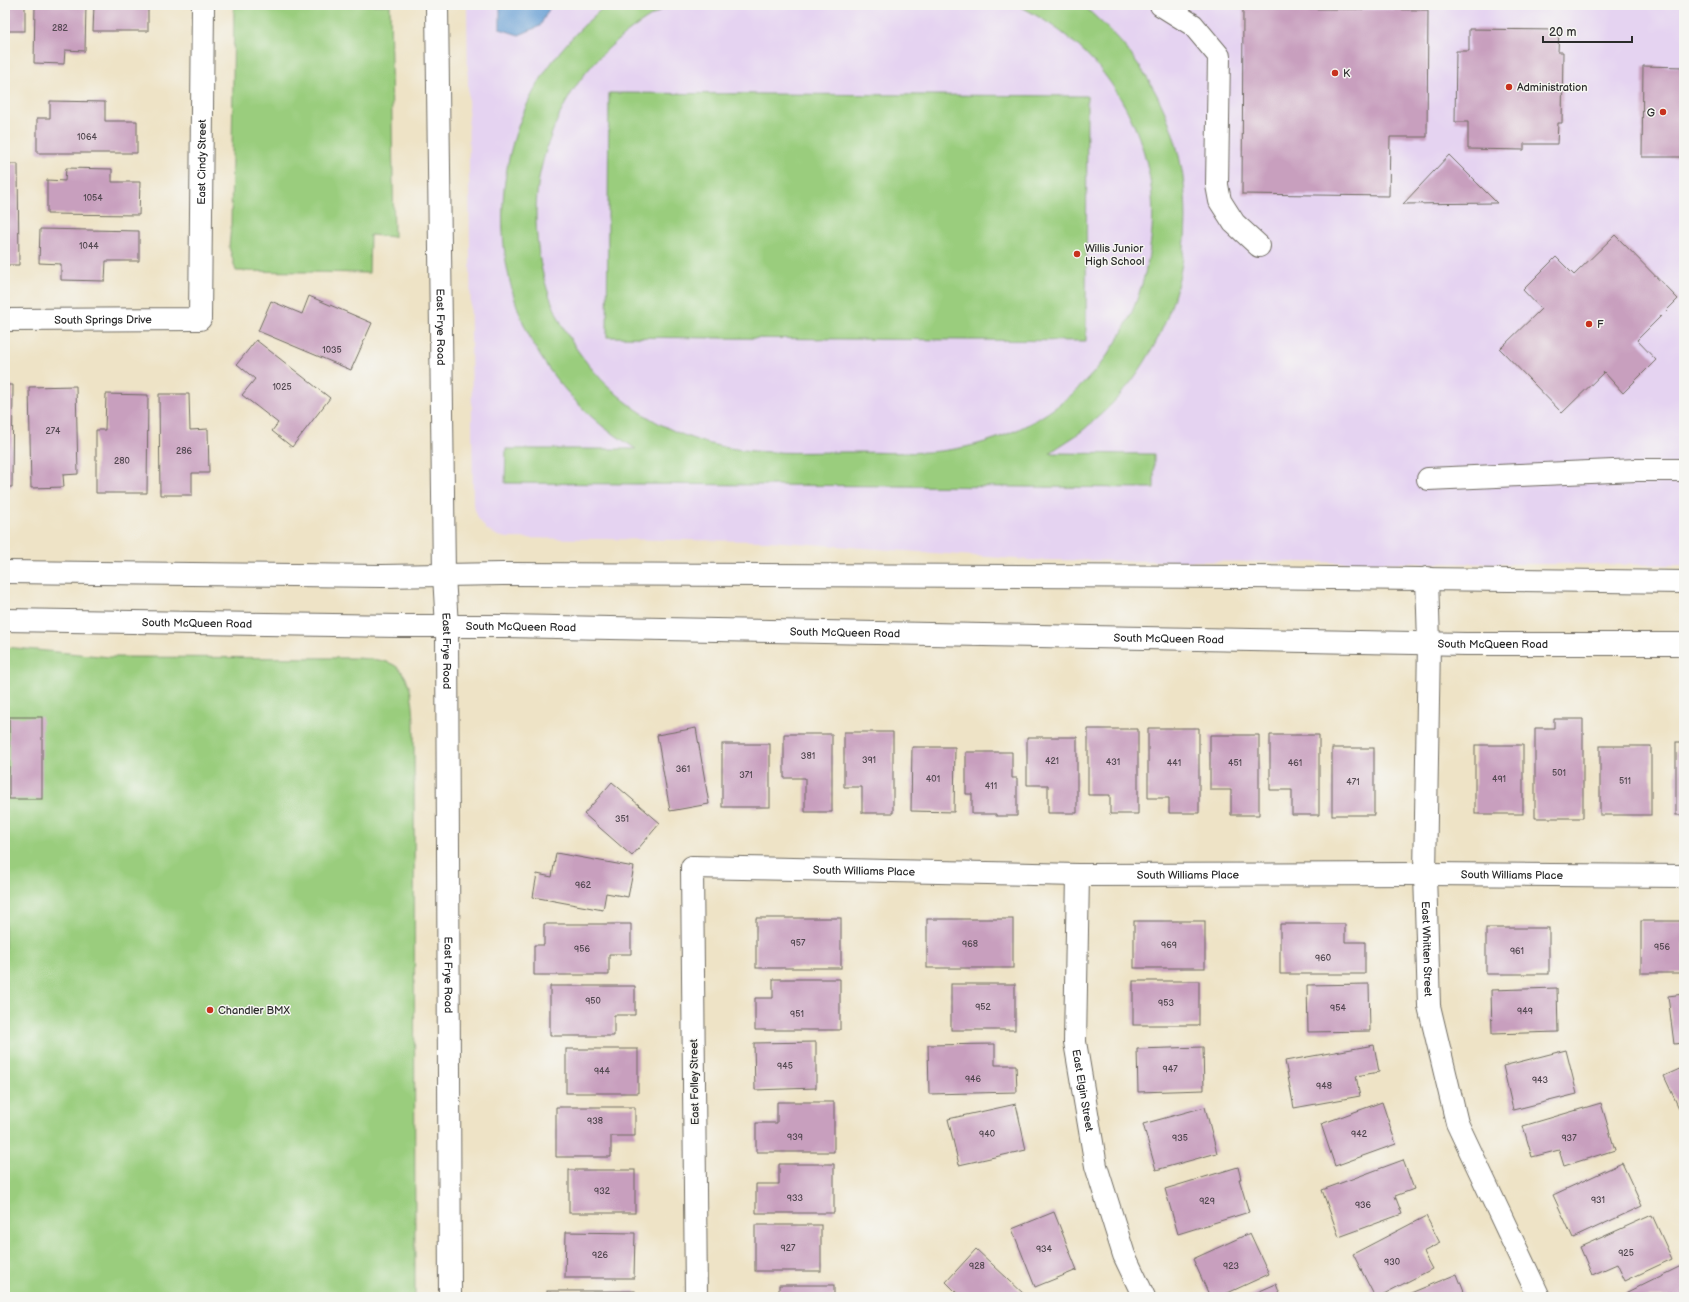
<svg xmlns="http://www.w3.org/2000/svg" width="1689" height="1302" font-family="'Balsamiq Sans',sans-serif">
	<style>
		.built { fill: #e5d3f1 }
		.green { fill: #9acd7d; stroke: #627c54 }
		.water { fill: #669ed4; stroke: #486480 }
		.building { fill: #c89fbe }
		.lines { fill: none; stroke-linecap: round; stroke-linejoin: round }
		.minor-casing { stroke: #6f6b61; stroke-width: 24 }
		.major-casing { stroke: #6f6b61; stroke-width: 24 }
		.minor { stroke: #fff; stroke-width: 22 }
		.major { stroke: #fff; stroke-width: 22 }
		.poi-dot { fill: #c8321e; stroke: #f6f6f2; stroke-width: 1.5 }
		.labels { text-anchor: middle; stroke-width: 3; stroke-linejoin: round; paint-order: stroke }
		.number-label { font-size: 9px; fill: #524850 }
		.poi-label { font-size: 11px; fill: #2b2b2b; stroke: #f6f6f2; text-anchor: start }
		.street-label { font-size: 11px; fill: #2b2b2b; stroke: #f6f6f2 }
	</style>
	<rect width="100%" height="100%" fill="#f6f6f2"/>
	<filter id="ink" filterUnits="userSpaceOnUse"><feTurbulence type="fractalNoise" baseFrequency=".025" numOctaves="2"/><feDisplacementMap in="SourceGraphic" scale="8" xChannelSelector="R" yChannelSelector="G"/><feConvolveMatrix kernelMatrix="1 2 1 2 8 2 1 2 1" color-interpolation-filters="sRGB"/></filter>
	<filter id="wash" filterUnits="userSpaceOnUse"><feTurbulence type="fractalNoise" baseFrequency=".012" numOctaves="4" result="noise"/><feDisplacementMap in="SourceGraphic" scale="16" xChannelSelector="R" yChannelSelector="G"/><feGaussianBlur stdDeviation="0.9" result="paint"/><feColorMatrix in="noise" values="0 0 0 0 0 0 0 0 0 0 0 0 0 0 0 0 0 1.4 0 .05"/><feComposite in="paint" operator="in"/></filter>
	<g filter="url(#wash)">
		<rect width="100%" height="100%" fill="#eee3c6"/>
		<polygon class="built" points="467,5 1684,5 1684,565 1030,560 769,541 508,538 498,536 487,530 478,518 473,504"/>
		<g class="green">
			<polygon points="234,5 390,5 394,237 370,235 369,273 236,271 229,247 231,226"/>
			<path d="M606,5H670C599,44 558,93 540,173C536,194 535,215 537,237C544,331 610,412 700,441C747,456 799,452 848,452C883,452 920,455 955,449C1067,430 1144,341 1152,229C1158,160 1125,84 1071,40C1055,26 1036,15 1018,5L1084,6C1101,22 1118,37 1132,56C1205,150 1203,287 1131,382C1117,400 1100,416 1082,431C1072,439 1060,445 1050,453L1154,454V488L505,483L506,449H636C626,442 616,436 606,429C588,415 572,398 557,380C491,297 485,172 539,82C556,52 580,28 606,5Z"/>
			<polygon points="609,93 1087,96 1086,341 607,337"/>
			<path d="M5,647L110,657L356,658C369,659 383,659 394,665C412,675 413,704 414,722L415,1297H5Z"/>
		</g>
		<polygon class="water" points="500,5 551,5 540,26 519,35 500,29"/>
		<g id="blocks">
			<g class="building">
				<rect x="5" y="5" width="20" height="26"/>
				<polygon points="35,5 86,5 85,51 65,50 64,64 34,63"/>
				<polygon points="94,5 148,5 148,31 93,31"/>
				<polygon points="1243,8 1428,10 1427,137 1390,137 1389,196 1242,194"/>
				<polygon points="1469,29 1559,30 1558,52 1563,52 1562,123 1558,123 1557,144 1524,144 1524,150 1468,149 1468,122 1455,122 1456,51 1469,51"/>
				<polygon points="1643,66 1684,67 1684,157 1642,157"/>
				<polygon points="50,101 105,102 105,121 137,121 137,153 37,153 37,118 50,118"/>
				<polygon points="1449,155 1497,203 1403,204"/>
				<polygon points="5,164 18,164 19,265 5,265"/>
				<polygon points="66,168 112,169 112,182 140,182 139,215 47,214 47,180 65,181"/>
				<polygon points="40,229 139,231 139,261 106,261 105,281 61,280 61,264 39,263"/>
				<polygon points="1615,235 1678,299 1637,340 1656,360 1623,393 1604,372 1562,413 1500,349 1541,309 1523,290 1556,257 1574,275"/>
				<polygon points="309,296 372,323 351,370 258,331 271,301 302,314"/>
				<polygon points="256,340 330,398 292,447 272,431 278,423 242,395 255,379 237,364"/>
				<polygon points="5,385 13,385 12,487 5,487"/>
				<polygon points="76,386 78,474 63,475 64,487 31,488 29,387"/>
				<polygon points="106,394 148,395 147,493 96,493 96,430 105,430"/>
				<polygon points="159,394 189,394 190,430 208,429 209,473 192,473 192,495 160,495"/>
				<rect x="9" y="717" width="33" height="82"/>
				<polygon points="1554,719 1583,719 1583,818 1535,818 1535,728 1554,728"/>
				<polygon points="696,728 709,804 670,811 657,735"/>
				<polygon points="1148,728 1199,728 1199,813 1169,813 1169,798 1148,798"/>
				<polygon points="1088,729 1138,729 1138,814 1110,814 1110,795 1088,795"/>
				<polygon points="844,732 893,732 893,813 862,813 862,787 844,787"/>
				<polygon points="784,734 832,734 832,812 805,812 805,778 784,778"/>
				<polygon points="1210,735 1259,735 1259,815 1231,815 1231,790 1210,790"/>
				<polygon points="1270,735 1319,735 1319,815 1292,815 1292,790 1270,790"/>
				<polygon points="1027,737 1077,737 1077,813 1048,813 1048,785 1027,785"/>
				<rect x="1676" y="742" width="8" height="73"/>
				<rect x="722" y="744" width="48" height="63"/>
				<rect x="1475" y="745" width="48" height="69"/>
				<rect x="1600" y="746" width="51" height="69"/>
				<polygon points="912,747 955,747 954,812 911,811"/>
				<rect x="1332" y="748" width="42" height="67"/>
				<polygon points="966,752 1012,752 1012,778 1017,778 1017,816 996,816 996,814 972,814 972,794 966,794"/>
				<polygon points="612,782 660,823 632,856 584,814"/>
				<polygon points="556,853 634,867 628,897 606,893 603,910 533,897 537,874 552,877"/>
				<rect x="756" y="918" width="85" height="50"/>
				<rect x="927" y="919" width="86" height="49"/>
				<rect x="1134" y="921" width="71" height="47"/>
				<rect x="1641" y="921" width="43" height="52"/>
				<polygon points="544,924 631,924 631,954 609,954 609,975 534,975 534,945 544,945"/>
				<polygon points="1280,924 1345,924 1345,942 1365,942 1365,974 1280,974"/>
				<rect x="1486" y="928" width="63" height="46"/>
				<polygon points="773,979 840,979 840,1030 755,1030 755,998 773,998"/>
				<rect x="1133" y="981" width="66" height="44"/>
				<rect x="951" y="984" width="64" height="46"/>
				<polygon points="1369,984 1370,1031 1308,1032 1307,985"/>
				<polygon points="550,986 635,986 635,1015 614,1015 614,1036 550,1036"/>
				<polygon points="1557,988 1558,1032 1492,1034 1491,990"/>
				<polygon points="1684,994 1684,1043 1674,1044 1668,996"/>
				<polygon points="816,1042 816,1088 755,1090 754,1043"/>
				<polygon points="995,1044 995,1065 1016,1065 1017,1092 929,1094 928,1045"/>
				<polygon points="1374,1045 1379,1072 1356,1076 1360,1096 1294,1108 1285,1061"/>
				<polygon points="1203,1047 1204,1090 1138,1092 1137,1049"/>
				<rect x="566" y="1049" width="72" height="44"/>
				<polygon points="1566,1050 1577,1094 1513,1110 1503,1066"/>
				<polygon points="1684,1067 1684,1119 1664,1076"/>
				<polygon points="777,1102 834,1102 834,1152 756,1152 756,1123 777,1123"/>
				<polygon points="1382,1102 1396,1144 1335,1166 1321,1124"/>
				<polygon points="1601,1103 1615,1150 1564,1166 1559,1150 1532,1157 1523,1126"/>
				<polygon points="1016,1104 1026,1150 959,1165 948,1119"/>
				<polygon points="556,1107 635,1107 635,1136 611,1136 611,1157 556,1157"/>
				<polygon points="1205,1107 1217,1153 1156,1170 1143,1124"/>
				<polygon points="1403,1160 1414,1189 1395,1196 1402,1214 1339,1237 1322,1190"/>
				<polygon points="1622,1163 1642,1206 1573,1238 1553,1195"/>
				<polygon points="779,1164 834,1164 834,1213 756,1213 756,1184 779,1184"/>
				<polygon points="1238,1167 1241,1179 1239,1179 1249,1212 1178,1234 1165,1189"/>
				<rect x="569" y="1170" width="66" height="43"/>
				<polygon points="1054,1212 1077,1270 1035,1287 1012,1229"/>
				<polygon points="1652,1215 1672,1259 1625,1281 1617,1264 1592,1275 1580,1247"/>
				<polygon points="1426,1216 1440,1243 1423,1252 1432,1269 1378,1297 1375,1297 1353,1254"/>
				<rect x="755" y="1225" width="66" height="46"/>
				<polygon points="566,1232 635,1233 634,1278 565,1278"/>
				<polygon points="1250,1233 1269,1274 1219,1297 1210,1297 1193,1259"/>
				<polygon points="976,1249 1025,1295 1024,1297 961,1297 946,1282"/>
				<polygon points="1681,1266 1684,1273 1684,1297 1618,1297"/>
				<polygon points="1457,1274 1466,1297 1401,1297"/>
				<polygon points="1276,1284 1281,1297 1246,1297"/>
				<rect x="779" y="1285" width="55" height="12"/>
				<rect x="547" y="1291" width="88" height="6"/>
			</g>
		</g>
	</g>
	<g filter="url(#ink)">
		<use href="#blocks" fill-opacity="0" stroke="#6f6b61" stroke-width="1"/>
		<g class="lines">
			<g class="minor-casing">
				<g id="minor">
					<path id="s1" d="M437,5L444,575L447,627L450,1297"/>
					<polyline points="1161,5 1193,25 1219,56 1217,185 1220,201 1234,223 1259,246"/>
					<path id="s2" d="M5,320L200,319L203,5"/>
					<polyline points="1428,479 1637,470 1684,470"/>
					<path id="s3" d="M1427,578L1429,643L1425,874L1429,1006L1457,1123L1539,1297"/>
					<path id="s4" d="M1078,875L1075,1042L1096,1166L1124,1255L1144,1297"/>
					<path id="s5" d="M696,1297L692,867L1078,875L1425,874L1684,876"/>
				</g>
			</g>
			<g class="major-casing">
				<g id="major">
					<polyline points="5,572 382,576 503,574 1246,577 1684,582"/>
					<path id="s6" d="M5,620L400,626H504L1466,644H1684"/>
				</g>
			</g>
			<use href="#minor" class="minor"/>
			<use href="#major" class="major"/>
		</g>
	</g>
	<g class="poi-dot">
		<circle cx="1335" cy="73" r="4"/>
		<circle cx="1509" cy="87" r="4"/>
		<circle cx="1663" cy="112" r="4"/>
		<circle cx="1077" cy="254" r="4"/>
		<circle cx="1589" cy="324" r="4"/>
		<circle cx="210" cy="1010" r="4"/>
	</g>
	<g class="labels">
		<g class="number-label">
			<text x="60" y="31">282</text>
			<text x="87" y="140">1064</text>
			<text x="93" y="201">1054</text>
			<text x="89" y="249">1044</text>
			<text x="332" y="353">1035</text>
			<text x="282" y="390">1025</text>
			<text x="53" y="434">274</text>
			<text x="184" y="454">286</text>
			<text x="122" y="464">280</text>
			<text x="808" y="759">381</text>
			<text x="869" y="763">391</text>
			<text x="1052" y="764">421</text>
			<text x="1113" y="765">431</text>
			<text x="1174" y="766">441</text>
			<text x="1235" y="766">451</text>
			<text x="1295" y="766">461</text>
			<text x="683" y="772">361</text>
			<text x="1559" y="776">501</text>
			<text x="746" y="778">371</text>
			<text x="933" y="782">401</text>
			<text x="1499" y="782">491</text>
			<text x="1625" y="784">511</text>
			<text x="1353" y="785">471</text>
			<text x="991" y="789">411</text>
			<text x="622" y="822">351</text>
			<text x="583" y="888">962</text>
			<text x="798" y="946">957</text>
			<text x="970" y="947">968</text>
			<text x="1169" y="948">969</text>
			<text x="1662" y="950">956</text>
			<text x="582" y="952">956</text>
			<text x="1517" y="954">961</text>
			<text x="1323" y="961">960</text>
			<text x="593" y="1004">950</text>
			<text x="1166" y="1006">953</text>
			<text x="983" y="1010">952</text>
			<text x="1338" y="1011">954</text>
			<text x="1525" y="1014">949</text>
			<text x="797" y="1017">951</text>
			<text x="785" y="1069">945</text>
			<text x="1170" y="1072">947</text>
			<text x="602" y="1074">944</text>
			<text x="973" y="1082">946</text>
			<text x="1540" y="1083">943</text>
			<text x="1324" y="1089">948</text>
			<text x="595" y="1124">938</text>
			<text x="987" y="1137">940</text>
			<text x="1359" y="1137">942</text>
			<text x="795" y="1140">939</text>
			<text x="1180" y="1141">935</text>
			<text x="1569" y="1141">937</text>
			<text x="602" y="1194">932</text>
			<text x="795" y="1201">933</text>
			<text x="1598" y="1203">931</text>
			<text x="1207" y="1204">929</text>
			<text x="1363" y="1208">936</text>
			<text x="788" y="1251">927</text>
			<text x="1044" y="1252">934</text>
			<text x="1626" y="1256">925</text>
			<text x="600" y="1258">926</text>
			<text x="1392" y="1265">930</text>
			<text x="977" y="1269">928</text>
			<text x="1231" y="1269">923</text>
		</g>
		<g class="poi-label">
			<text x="1343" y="77">K</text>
			<text x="1517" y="91">Administration</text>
			<text x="1655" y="116" text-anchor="end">G</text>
			<text x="1085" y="252">Willis Junior<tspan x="1085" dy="13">High School</tspan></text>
			<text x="1597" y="328">F</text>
			<text x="218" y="1014">Chandler BMX</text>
		</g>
		<g class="street-label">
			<text dy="4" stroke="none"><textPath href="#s2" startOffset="352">East Cindy Street</textPath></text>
			<text dy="4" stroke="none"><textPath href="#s2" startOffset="98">South Springs Drive</textPath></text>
			<text dy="4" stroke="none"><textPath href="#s1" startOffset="322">East Frye Road</textPath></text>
			<text dy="4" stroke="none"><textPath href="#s6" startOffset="192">South McQueen Road</textPath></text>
			<text dy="4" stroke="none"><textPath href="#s6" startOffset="516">South McQueen Road</textPath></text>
			<text dy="4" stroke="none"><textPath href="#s6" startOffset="840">South McQueen Road</textPath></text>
			<text dy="4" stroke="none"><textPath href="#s6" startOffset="1164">South McQueen Road</textPath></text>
			<text dy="4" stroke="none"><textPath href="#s6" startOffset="1488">South McQueen Road</textPath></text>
			<text dy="4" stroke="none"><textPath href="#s1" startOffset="646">East Frye Road</textPath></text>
			<text dy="4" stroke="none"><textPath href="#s5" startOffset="602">South Williams Place</textPath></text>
			<text dy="4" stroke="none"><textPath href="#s5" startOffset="926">South Williams Place</textPath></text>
			<text dy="4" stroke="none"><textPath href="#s5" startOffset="1250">South Williams Place</textPath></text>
			<text dy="4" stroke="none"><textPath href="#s3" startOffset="371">East Whitten Street</textPath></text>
			<text dy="4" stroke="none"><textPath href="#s1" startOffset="970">East Frye Road</textPath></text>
			<text transform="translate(694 1082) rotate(-91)" y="4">East Folley Street</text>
			<text dy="4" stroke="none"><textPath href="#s4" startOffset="216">East Elgin Street</textPath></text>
		</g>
	</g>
	<rect width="1689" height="1302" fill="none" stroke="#f6f6f2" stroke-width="20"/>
	<path d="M1543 36v6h89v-6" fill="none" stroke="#2b2b2b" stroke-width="2"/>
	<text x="1549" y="36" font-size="12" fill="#2b2b2b" stroke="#f6f6f2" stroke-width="3" paint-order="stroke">20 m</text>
</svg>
